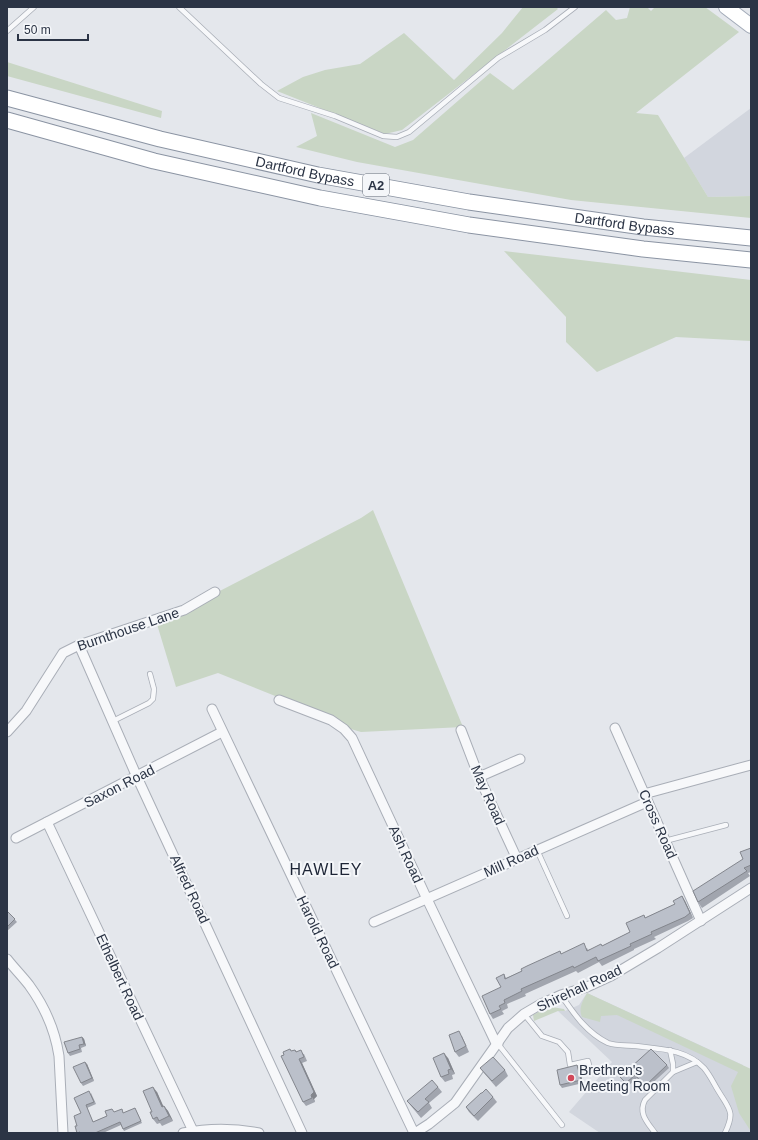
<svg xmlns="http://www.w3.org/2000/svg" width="758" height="1140" font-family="Arial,sans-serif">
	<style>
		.built { fill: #d2d6de }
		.green { fill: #c9d6c5 }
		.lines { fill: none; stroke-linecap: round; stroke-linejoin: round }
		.service-casing { stroke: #a9aeb7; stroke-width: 6 }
		.minor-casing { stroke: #a9aeb7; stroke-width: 11 }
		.primary-casing { stroke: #a3abb8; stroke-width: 16 }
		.trunk-casing { stroke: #8b94a3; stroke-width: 17 }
		.service { stroke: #f7f8fa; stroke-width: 4.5 }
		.minor { stroke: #f7f8fa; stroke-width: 9 }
		.primary { stroke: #fff; stroke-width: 14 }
		.trunk { stroke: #fff; stroke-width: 15 }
		.wall { fill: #a1a5ae }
		.shaded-wall { fill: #83868d }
		.building { fill: #bbc0ca; stroke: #83868d }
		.poi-dot { fill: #d1495b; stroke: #f4f6f9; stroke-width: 1.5 }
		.labels { text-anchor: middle; stroke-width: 4; stroke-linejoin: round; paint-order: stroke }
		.shield { fill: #f4f6f9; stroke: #676e7b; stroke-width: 1 }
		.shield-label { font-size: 13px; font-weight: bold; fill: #2b3445 }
		.street-label { font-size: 14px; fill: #2b3445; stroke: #f4f6f9 }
		.poi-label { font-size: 14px; fill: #2b3445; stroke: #f4f6f9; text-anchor: start }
		.quarter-label { font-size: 16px; letter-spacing: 1px; fill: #1d2536; stroke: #f4f6f9 }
	</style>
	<rect width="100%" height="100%" fill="#e4e7ec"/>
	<g class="built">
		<polygon points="751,108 751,196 708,197 684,158"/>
		<polygon points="587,993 743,1065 750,1130 751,1130 751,1133 600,1133 569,1112 612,1062 558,1011 565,1011 579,1005"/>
	</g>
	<g class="green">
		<polygon points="523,7 556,7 558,9 402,130 385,134 277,91 303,77 325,70 360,64 404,33 454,80 502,33"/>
		<polygon points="630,7 647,7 651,11 655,7 705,7 739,32 636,113 658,115 708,197 751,196 751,218 571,200 357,162 296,147 317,136 311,113 395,147 413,140 490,73 513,90 606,10 616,20 627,18"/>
		<polygon points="7,62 162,111 161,118 7,76"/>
		<polygon points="504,251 751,280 751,341 676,337 597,372 566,342 566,317"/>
		<polygon points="373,510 463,727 361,732 344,727 330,718 218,673 176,687 156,621 212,595 361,518"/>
		<path d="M587,993L751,1069V1130H750L739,1113L731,1086L738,1072L617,1015L601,1016L600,1022L582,1017C578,1008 583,1001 587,993Z"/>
		<polygon points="552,1007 564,1009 565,1011 558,1011 534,1021 533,1015 544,1009"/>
	</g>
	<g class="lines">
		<g class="service-casing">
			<g id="service">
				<polyline points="179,7 261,84 279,98 335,116 383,136 397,137 409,132 498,58 545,30 575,7"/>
				<polyline points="7,31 34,7"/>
				<polyline points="113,721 149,703 153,699 154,689 150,674"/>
				<polyline points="665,841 726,825"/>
				<polyline points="537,850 567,916"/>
				<path d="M561,995C574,1014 587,1033 608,1043C616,1046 627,1045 636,1046C660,1049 686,1049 704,1068C710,1075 714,1084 719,1092C730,1110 735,1112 725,1133"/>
				<polyline points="524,1014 542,1036 559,1042 568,1052 570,1065 588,1061 590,1069"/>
				<polyline points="498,1044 562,1125"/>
				<polyline points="673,1072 697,1062"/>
				<path d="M655,1133C647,1122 638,1113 645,1100L673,1072V1064L670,1050"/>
			</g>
		</g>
		<g class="minor-casing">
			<g id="minor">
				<polyline points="79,645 137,777 302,1133"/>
				<polyline points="279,700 331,720 344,729 352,738 427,899 495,1041 498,1044"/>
				<polyline points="212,709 414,1133"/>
				<polyline points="615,728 701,921"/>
				<polyline points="461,730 479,777 517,859"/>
				<polyline points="7,732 26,711 63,653 79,645 184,610 215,592"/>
				<polyline points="479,777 520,759"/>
				<polyline points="644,794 751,765"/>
				<polyline points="47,822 193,1131"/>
				<polyline points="16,838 222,732"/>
				<polyline points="374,922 647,802"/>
				<path d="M7,959C14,968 22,976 29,985C45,1007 55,1030 59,1056L63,1133"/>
				<path d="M183,1133C208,1128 234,1128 259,1133"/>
				<polyline points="415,1133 429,1124 455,1103 508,1028 524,1014 541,1004 561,995 587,987 611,976 658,948 751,888"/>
			</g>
		</g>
		<g class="primary-casing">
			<polyline id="primary" points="726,7 751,26"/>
		</g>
		<g class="trunk-casing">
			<g id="trunk">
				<path id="s1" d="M7,98L160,139L318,175L469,202L643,227L751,238"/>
				<polyline points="7,120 154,161 320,198 469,225 643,249 751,260"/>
			</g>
		</g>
		<use href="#service" class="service"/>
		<use href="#minor" class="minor"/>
		<use href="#primary" class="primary"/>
		<use href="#trunk" class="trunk"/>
	</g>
	<g class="wall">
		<polygon points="751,848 751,872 748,873 750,876 702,908 698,902 743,859"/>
		<polygon points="682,896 685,901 693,918 688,921 654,937 656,939 634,949 634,950 602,966 599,962 578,973 576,971 525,994 526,996 507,1004 508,1008 502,1011 504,1014 493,1019 490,1014 501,987 504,974 506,978 522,971 560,951 561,954 587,948 588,950 602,946 630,932 645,918 675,904"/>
		<polygon points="7,911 17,922 7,931"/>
		<polygon points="462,1036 469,1052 459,1057 455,1052"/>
		<polygon points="82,1037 84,1039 86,1046 81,1048 82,1052 70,1056 68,1053"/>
		<polygon points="295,1050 297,1052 304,1054 307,1061 302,1063 317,1096 314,1099 315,1102 306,1106 303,1102 292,1051"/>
		<polygon points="448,1058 455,1074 452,1075 453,1079 445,1082 441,1077"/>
		<polygon points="87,1064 94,1081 83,1086 81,1083"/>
		<polygon points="577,1065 579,1068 583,1083 562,1088 560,1085"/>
		<polygon points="667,1065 669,1068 647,1088 637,1078 628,1086 620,1077"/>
		<polygon points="480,1068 505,1070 508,1076 496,1087 484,1073"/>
		<polygon points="438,1087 442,1092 429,1103 432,1108 421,1118 411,1106 407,1101"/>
		<polygon points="157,1092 163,1107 164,1106 168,1111 173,1121 162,1126 160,1123 157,1124 153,1119 152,1112"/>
		<polygon points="91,1093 96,1104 87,1108 93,1122 107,1116 115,1112 124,1113 135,1108 142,1123 124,1131 121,1125 103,1133 77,1133 77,1126 81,1113"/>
		<polygon points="482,1093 493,1097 497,1102 478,1121 469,1112 466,1107"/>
	</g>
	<g class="shaded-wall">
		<polygon points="682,896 685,901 693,918 690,913"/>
		<polygon points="82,1037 84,1039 86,1046 84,1044"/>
		<polygon points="444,1053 448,1058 455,1074 451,1069"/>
		<polygon points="299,1059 302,1063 317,1096 314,1099 315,1102 311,1095"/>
		<polygon points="85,1062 87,1064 94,1081 92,1078"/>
		<polygon points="577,1065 579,1068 583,1083 581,1080"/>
		<polygon points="153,1087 157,1092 166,1112 162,1107"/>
		<polygon points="164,1106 168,1111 173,1121 169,1116"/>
	</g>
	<g class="building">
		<polygon points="751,848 751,865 744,868 747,871 698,902 693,891 743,859 740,852"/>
		<polygon points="682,896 690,913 685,917 651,932 652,934 630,944 631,946 598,961 596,957 574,968 573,966 521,989 522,991 504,1000 505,1003 499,1006 501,1009 490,1014 482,996 501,987 496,978 504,974 505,979 522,971 521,969 527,966 560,951 561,954 584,943 587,951 601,944 602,946 630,932 626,923 644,915 645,918 675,904 673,901"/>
		<polygon points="7,911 15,919 7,927"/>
		<polygon points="459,1031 466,1046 455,1052 449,1035"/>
		<polygon points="82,1037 84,1044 79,1045 80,1049 68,1053 64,1042"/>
		<polygon points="290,1049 291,1051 295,1050 296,1052 301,1050 304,1057 299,1059 314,1092 311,1095 312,1098 303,1102 281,1056 284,1055 283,1052"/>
		<polygon points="651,1049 667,1065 645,1086 635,1075 626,1083 620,1077"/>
		<polygon points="444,1053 451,1069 448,1070 449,1074 441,1077 433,1058"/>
		<polygon points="493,1057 505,1070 492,1081 480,1068"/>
		<polygon points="85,1062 92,1078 81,1083 73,1067"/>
		<polygon points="577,1065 581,1080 560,1085 557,1070"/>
		<polygon points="432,1080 438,1087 425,1099 429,1102 418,1112 407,1101"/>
		<polygon points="153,1087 162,1107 164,1106 169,1116 159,1121 157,1117 153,1119 150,1112 152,1112 143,1091"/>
		<polygon points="486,1089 493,1097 474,1116 466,1107 481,1093 482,1093"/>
		<polygon points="89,1091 94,1102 86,1105 93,1122 107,1116 105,1111 112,1109 114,1112 122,1109 123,1113 135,1108 141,1121 123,1129 120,1122 95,1133 81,1133 80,1132 77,1133 75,1126 77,1126 74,1116 81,1113 74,1098"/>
	</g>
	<circle class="poi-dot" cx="571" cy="1078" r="4"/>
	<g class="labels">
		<rect class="shield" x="363" y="174" width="26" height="22" rx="3"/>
		<g class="shield-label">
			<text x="376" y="190">A2</text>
		</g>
		<g class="street-label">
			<text dy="5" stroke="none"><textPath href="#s1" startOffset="307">Dartford Bypass</textPath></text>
			<text dy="5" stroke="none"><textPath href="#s1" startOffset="631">Dartford Bypass</textPath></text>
			<text transform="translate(128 629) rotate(-19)" y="5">Burnthouse Lane</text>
			<text transform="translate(119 786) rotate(-27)" y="5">Saxon Road</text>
			<text transform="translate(488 795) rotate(66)" y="5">May Road</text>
			<text transform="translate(658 824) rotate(66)" y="5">Cross Road</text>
			<text transform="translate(406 854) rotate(65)" y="5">Ash Road</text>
			<text transform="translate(511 861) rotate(-24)" y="5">Mill Road</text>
			<text transform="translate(190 889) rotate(65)" y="5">Alfred Road</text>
			<text transform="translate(318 932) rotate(64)" y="5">Harold Road</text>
			<text transform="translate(120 977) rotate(65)" y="5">Ethelbert Road</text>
			<text transform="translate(579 988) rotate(-25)" y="5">Shirehall Road</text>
		</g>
		<g class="poi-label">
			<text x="579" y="1075">Brethren's<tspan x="579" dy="16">Meeting Room</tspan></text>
		</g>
		<g class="quarter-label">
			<text x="326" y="875">HAWLEY</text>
		</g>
	</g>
	<rect width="758" height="1140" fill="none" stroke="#2b3445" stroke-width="16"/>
	<path d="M18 34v6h70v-6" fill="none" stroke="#2b3445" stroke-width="2"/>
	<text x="24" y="34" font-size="12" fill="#2b3445" stroke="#f4f6f9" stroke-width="3" paint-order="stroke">50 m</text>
</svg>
